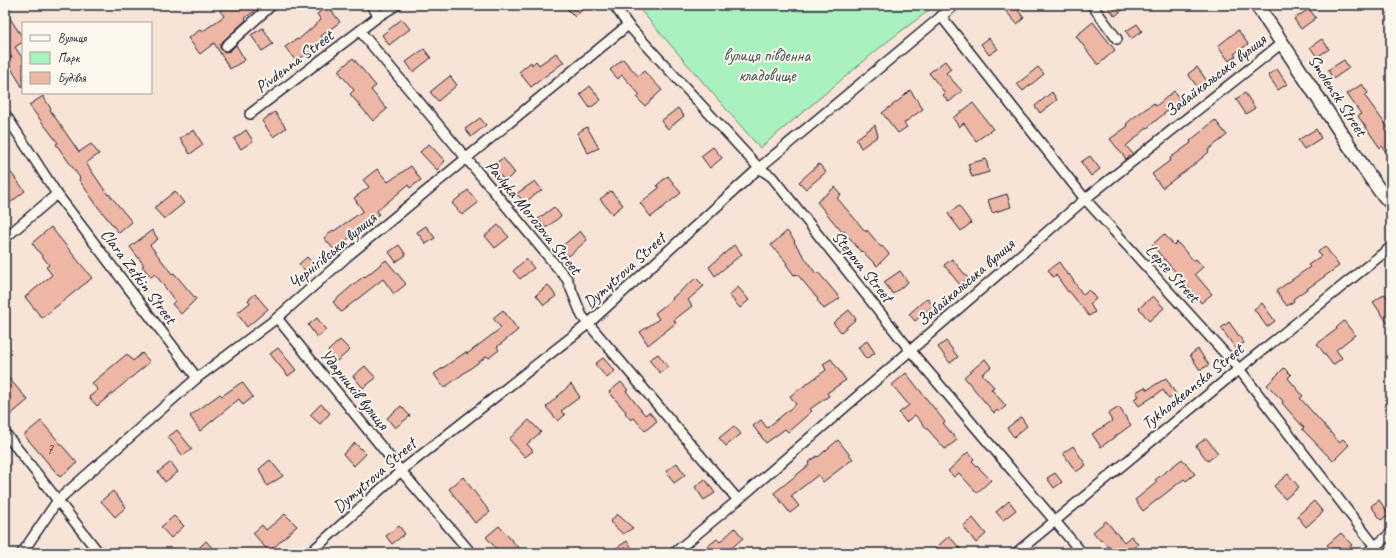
<svg xmlns="http://www.w3.org/2000/svg" width="1396" height="558" font-family="Caveat,sans-serif">
	<style>
		.green { fill: #a9f2c0; stroke: #668a7e }
		.building { fill: #eeb6a4; stroke: #22223b }
		.lines { fill: none; stroke-linecap: round; stroke-linejoin: round }
		.street-casing { stroke: #22223b; stroke-width: 12 }
		.secondary-casing { stroke: #22223b; stroke-width: 16 }
		.street { stroke: #fbf7ec; stroke-width: 9 }
		.secondary { stroke: #fbf7ec; stroke-width: 13 }
		.labels { text-anchor: middle; stroke-width: 4; stroke-linejoin: round; paint-order: stroke }
		.number-label { font-size: 15px; fill: #554755 }
		.park-label { font-size: 17px; fill: #44565c; stroke: #fbf7ec }
		.street-label { font-size: 17px; fill: #22223b; stroke: #fbf7ec }
	</style>
	<rect width="100%" height="100%" fill="#f7e4d6"/>
	<filter id="ink" filterUnits="userSpaceOnUse"><feTurbulence type="fractalNoise" baseFrequency=".025" numOctaves="2"/><feDisplacementMap in="SourceGraphic" scale="8" xChannelSelector="R" yChannelSelector="G"/><feConvolveMatrix kernelMatrix="1 2 1 2 8 2 1 2 1" color-interpolation-filters="sRGB"/></filter>
	<g filter="url(#ink)">
		<polygon class="green" points="636,5 936,5 888,41 760,148"/>
		<g class="building">
			<polygon points="227,5 263,5 245,18 246,20 220,44 220,48 224,52 230,51 236,45 245,60 230,69 214,43 200,54 188,38 200,30 202,32 224,16 220,11"/>
			<polygon points="572,5 587,5 575,17 567,9"/>
			<polygon points="1009,5 1014,5 1024,18 1017,24 1004,9"/>
			<polygon points="1107,5 1129,5 1115,16"/>
			<polygon points="328,6 340,22 321,36 324,40 315,48 296,61 285,47 297,39 298,40 321,20 317,14"/>
			<polygon points="1309,9 1316,18 1301,29 1294,19"/>
			<polygon points="5,11 23,38 23,42 15,47 23,59 23,88 6,60 12,57 5,47"/>
			<polygon points="402,19 410,29 389,45 382,35"/>
			<polygon points="1093,22 1115,50 1098,65 1076,36"/>
			<polygon points="1137,24 1142,31 1131,39 1126,31"/>
			<polygon points="263,28 273,44 262,51 251,35"/>
			<polygon points="1238,30 1248,44 1234,54 1236,56 1229,61 1218,46"/>
			<polygon points="989,38 998,49 989,55 981,44"/>
			<polygon points="1322,39 1329,49 1317,57 1310,47"/>
			<polygon points="424,49 431,58 413,72 406,62"/>
			<polygon points="556,53 564,62 531,87 519,72 531,62 532,65 536,61 539,65"/>
			<polygon points="353,58 376,86 371,90 387,109 373,121 350,94 354,90 338,71"/>
			<polygon points="623,59 638,76 644,71 662,90 645,106 637,98 640,95 622,75 618,79 610,70"/>
			<polygon points="1344,60 1349,68 1333,79 1328,70"/>
			<polygon points="945,61 951,69 946,73 962,91 949,102 943,95 945,93 929,73"/>
			<polygon points="1038,67 1044,74 1023,91 1017,84"/>
			<polygon points="1197,67 1207,81 1198,88 1188,74"/>
			<polygon points="1277,69 1287,84 1278,90 1268,75"/>
			<polygon points="450,76 457,85 438,101 430,92"/>
			<polygon points="1362,84 1368,93 1365,96 1391,132 1391,160 1382,146 1380,148 1358,116 1361,114 1347,94"/>
			<polygon points="590,86 601,100 590,108 580,94"/>
			<polygon points="910,90 923,109 904,123 907,127 898,133 882,113 902,98"/>
			<polygon points="1174,91 1180,100 1126,146 1133,154 1126,159 1110,139 1128,126 1126,124 1133,118 1154,103 1156,106"/>
			<polygon points="1052,92 1057,100 1040,113 1035,106"/>
			<polygon points="1245,93 1255,108 1246,114 1236,99"/>
			<polygon points="43,96 51,109 50,110 79,152 91,144 99,154 86,163 108,195 109,194 132,222 119,233 98,207 79,180 80,178 56,144 58,143 29,105"/>
			<polygon points="973,103 993,129 976,141 964,123 959,127 953,118"/>
			<polygon points="678,108 684,116 668,129 661,121"/>
			<polygon points="275,112 286,128 273,137 262,121"/>
			<polygon points="480,118 486,125 471,137 465,129"/>
			<polygon points="1215,120 1227,135 1208,150 1209,152 1191,167 1162,188 1152,174 1171,160 1170,158 1191,143 1190,141"/>
			<polygon points="875,125 878,136 861,148 856,139"/>
			<polygon points="587,127 599,148 588,153 577,133"/>
			<polygon points="1316,129 1321,138 1304,149 1298,140"/>
			<polygon points="194,130 203,145 190,154 180,138"/>
			<polygon points="246,130 253,141 241,149 234,139"/>
			<polygon points="429,144 445,161 437,170 420,152"/>
			<polygon points="713,147 722,158 710,168 701,156"/>
			<polygon points="1090,156 1100,169 1091,176 1081,162"/>
			<polygon points="503,158 515,173 505,181 492,166"/>
			<polygon points="986,159 989,172 972,177 968,164"/>
			<polygon points="819,164 826,172 806,189 799,182"/>
			<polygon points="5,165 25,191 5,207"/>
			<polygon points="411,166 421,180 410,188 408,185 377,211 379,214 358,230 359,231 344,242 345,244 336,252 324,238 333,230 334,231 363,211 354,198 369,187 363,180 377,169 388,182"/>
			<polygon points="668,176 681,193 651,217 640,203 659,188 657,185"/>
			<polygon points="535,181 542,190 525,202 516,194"/>
			<polygon points="835,187 841,195 837,198 866,232 867,230 881,247 882,246 889,254 877,266 862,251 861,252 844,231 842,232 817,202"/>
			<polygon points="468,190 478,203 462,215 452,203"/>
			<polygon points="175,191 184,203 164,219 154,208"/>
			<polygon points="611,191 623,205 612,214 600,199"/>
			<polygon points="1007,194 1011,207 992,213 988,200"/>
			<polygon points="959,206 971,223 961,231 948,214"/>
			<polygon points="554,207 561,216 546,228 538,219"/>
			<polygon points="498,225 509,237 495,248 485,236"/>
			<polygon points="426,226 435,238 426,244 417,232"/>
			<polygon points="51,227 92,278 42,318 25,297 52,275 46,267 49,265 32,243"/>
			<polygon points="152,230 158,239 150,245 172,274 174,273 196,299 181,314 172,304 175,301 155,274 151,277 142,266 144,265 130,247"/>
			<polygon points="580,231 587,240 569,256 561,247"/>
			<polygon points="787,231 795,241 794,242 816,274 818,272 840,298 824,309 817,300 818,299 797,274 794,275 786,264 787,263 771,245"/>
			<polygon points="1164,234 1174,245 1177,242 1194,261 1196,259 1203,267 1195,274 1212,294 1201,303 1185,283 1183,285 1176,277 1178,275 1152,245"/>
			<polygon points="399,245 406,255 396,262 389,252"/>
			<polygon points="734,245 742,254 715,276 709,267"/>
			<polygon points="1325,246 1339,266 1293,299 1294,301 1287,306 1276,291 1310,267 1308,265 1321,256 1318,252"/>
			<polygon points="307,257 317,268 309,275 299,264"/>
			<polygon points="526,259 534,268 520,279 513,271"/>
			<polygon points="952,259 968,278 960,285 944,265"/>
			<polygon points="386,260 406,284 394,294 383,279 341,312 333,302 354,284 364,276 365,277"/>
			<polygon points="1059,262 1068,275 1069,274 1083,295 1089,290 1096,299 1090,304 1095,312 1089,316 1069,291 1068,292 1056,275 1053,277 1048,270"/>
			<polygon points="900,271 908,282 893,294 884,282"/>
			<polygon points="696,278 704,286 688,300 692,306 674,320 676,323 648,345 640,332 659,319 655,313 673,299 672,298"/>
			<polygon points="548,285 556,296 544,305 536,295"/>
			<polygon points="738,287 749,300 740,308 729,295"/>
			<polygon points="255,294 268,309 247,327 237,313 250,303 248,300"/>
			<polygon points="1385,294 1391,303 1391,328 1373,302"/>
			<polygon points="1153,296 1164,308 1149,321 1139,308"/>
			<polygon points="927,298 933,306 915,321 909,314"/>
			<polygon points="1262,303 1275,321 1267,327 1254,309"/>
			<polygon points="503,310 518,330 497,347 499,350 489,358 487,356 444,388 434,374 466,352 467,354 501,328 493,318"/>
			<polygon points="849,310 856,319 841,332 833,323"/>
			<polygon points="317,318 326,330 317,337 308,325"/>
			<polygon points="1344,321 1355,335 1336,350 1342,358 1333,365 1317,344 1337,329 1336,328"/>
			<polygon points="1229,322 1244,343 1236,349 1221,328"/>
			<polygon points="340,340 350,350 337,361 328,351"/>
			<polygon points="867,341 875,353 866,359 858,347"/>
			<polygon points="946,341 958,357 950,363 938,347"/>
			<polygon points="278,348 296,370 288,376 270,354"/>
			<polygon points="1198,349 1209,365 1200,370 1190,355"/>
			<polygon points="142,353 150,362 97,406 89,397 98,390 92,383 127,354 133,361"/>
			<polygon points="658,354 668,367 660,373 649,360"/>
			<polygon points="603,358 615,371 607,378 595,364"/>
			<polygon points="831,359 846,380 827,393 829,396 810,409 812,411 788,432 785,429 766,443 753,426 761,420 767,428 796,404 790,396 826,370 823,364"/>
			<polygon points="985,359 991,367 982,374 994,387 991,389 1006,406 999,412 997,410 994,413 964,377"/>
			<polygon points="365,366 376,378 363,388 353,376"/>
			<polygon points="1284,368 1291,375 1288,378 1303,396 1300,398 1339,442 1343,439 1349,445 1333,461 1302,429 1304,428 1282,403 1283,401 1267,385"/>
			<polygon points="906,373 945,422 943,423 957,440 945,449 915,415 906,422 899,413 909,405 892,385"/>
			<polygon points="5,374 28,400 9,416 5,411"/>
			<polygon points="1166,378 1176,394 1169,399 1163,390 1139,406 1134,399 1139,396 1136,392 1145,387 1147,390"/>
			<polygon points="242,382 253,397 243,405 239,399 200,431 190,416 220,394 222,396"/>
			<polygon points="621,382 628,390 626,391 645,415 649,412 657,421 645,431 634,418 631,420 625,413 626,412 609,392"/>
			<polygon points="571,384 580,397 561,411 565,415 558,421 546,407"/>
			<polygon points="321,404 330,413 320,424 310,415"/>
			<polygon points="401,406 410,416 395,428 387,418"/>
			<polygon points="1119,407 1131,425 1101,447 1092,434 1112,421 1108,414"/>
			<polygon points="1021,417 1027,426 1014,437 1007,428"/>
			<polygon points="529,420 541,432 527,444 533,451 525,457 509,439"/>
			<polygon points="41,421 77,463 60,477 24,435"/>
			<polygon points="734,426 741,434 726,446 719,438"/>
			<polygon points="177,430 192,449 183,456 168,437"/>
			<polygon points="1206,438 1218,453 1208,461 1196,446"/>
			<polygon points="838,440 853,459 823,482 818,475 791,496 799,506 790,513 774,493 809,465 808,463 817,456 818,457"/>
			<polygon points="355,443 366,454 354,466 343,454"/>
			<polygon points="1073,446 1086,465 1076,472 1063,453"/>
			<polygon points="968,452 974,459 972,461 991,480 977,493 959,473 954,477 948,471"/>
			<polygon points="1182,459 1195,474 1186,481 1184,479 1143,511 1135,500 1157,482 1155,480"/>
			<polygon points="270,460 283,476 267,486 259,469"/>
			<polygon points="171,462 178,472 165,482 158,472"/>
			<polygon points="677,463 685,475 674,483 666,471"/>
			<polygon points="1055,473 1062,482 1054,488 1047,478"/>
			<polygon points="1288,474 1299,487 1285,499 1274,486"/>
			<polygon points="463,477 490,512 475,523 449,489"/>
			<polygon points="705,479 715,493 704,500 695,487"/>
			<polygon points="113,491 126,507 115,517 101,501"/>
			<polygon points="1379,500 1389,514 1381,520 1371,506"/>
			<polygon points="1009,501 1016,510 1003,520 996,512"/>
			<polygon points="1314,501 1323,512 1306,527 1297,516"/>
			<polygon points="285,514 297,526 269,552 253,533 262,525 266,530"/>
			<polygon points="617,514 633,528 623,534 610,522"/>
			<polygon points="174,516 184,526 171,538 161,527"/>
			<polygon points="973,518 986,534 976,543 963,526"/>
			<polygon points="1106,521 1124,542 1131,536 1138,544 1127,553 1114,553 1102,540 1101,541 1093,532"/>
			<polygon points="399,526 405,534 392,544 386,536"/>
			<polygon points="499,526 523,553 500,553 486,537"/>
			<polygon points="735,528 743,538 726,553 699,553 717,539 720,542"/>
			<polygon points="1341,533 1352,545 1343,553 1334,553 1327,545"/>
			<polygon points="949,536 964,553 943,553 937,547"/>
			<polygon points="206,541 217,553 194,553"/>
			<polygon points="627,541 635,553 609,553"/>
		</g>
		<g class="lines">
			<g class="street-casing">
				<g id="street">
					<polyline points="371,5 379,16"/>
					<polyline points="614,5 628,25 759,168 772,177 910,350 1082,553"/>
					<polyline points="1092,5 1117,39"/>
					<polyline points="941,16 1085,199 1239,369 1380,553"/>
					<polyline points="360,31 567,279 582,316 738,500"/>
					<polyline points="226,46 272,5"/>
					<polyline points="5,114 57,194 197,378"/>
					<polyline points="250,114 379,16 397,5"/>
					<polyline points="5,238 57,194"/>
					<polyline points="277,318 401,471 471,553"/>
					<polyline points="5,433 99,553"/>
					<polyline points="22,553 58,500 197,378 277,318 350,254 628,25"/>
					<polyline points="310,553 401,471 588,324 759,168 955,5"/>
					<polyline points="674,553 738,500 1085,199 1282,43"/>
					<polyline points="1016,553 1239,369 1391,247"/>
					<polyline points="1367,553 1391,533"/>
				</g>
			</g>
			<g class="secondary-casing">
				<polyline id="secondary" points="1257,5 1366,171 1380,191 1391,203"/>
			</g>
			<use href="#street" class="street"/>
			<use href="#secondary" class="secondary"/>
		</g>
	</g>
	<g class="labels">
		<g class="number-label">
			<text x="50" y="454">7</text>
		</g>
		<g class="park-label">
			<text x="767" y="61">вулиця південна<tspan x="767" dy="20">кладовище</tspan></text>
		</g>
		<g class="street-label">
			<text transform="translate(294 61) rotate(-37)" y="6">Pivdenna Street</text>
			<text transform="translate(1215 75) rotate(-38)" y="6">Забайкальська вулиця</text>
			<text transform="translate(1338 95) rotate(57)" y="6">Smolensk Street</text>
			<text transform="translate(534 217) rotate(51)" y="6">Pavlyka Morozova Street</text>
			<text transform="translate(332 250) rotate(-40)" y="6">Чернігівська вулиця</text>
			<text transform="translate(863 266) rotate(51)" y="6">Stepova Street</text>
			<text transform="translate(624 270) rotate(-42)" y="6">Dymytrova Street</text>
			<text transform="translate(1173 273) rotate(48)" y="6">Lepse Street</text>
			<text transform="translate(139 276) rotate(53)" y="6">Clara Zetkin Street</text>
			<text transform="translate(965 282) rotate(-41)" y="6">Забайкальська вулиця</text>
			<text transform="translate(1192 386) rotate(-39)" y="6">Tykhookeanska Street</text>
			<text transform="translate(355 389) rotate(51)" y="6">Ударників вулиця</text>
			<text transform="translate(374 475) rotate(-41)" y="6">Dymytrova Street</text>
		</g>
	</g>
	<rect width="1396" height="558" fill="none" stroke="#fbf7ec" stroke-width="20"/>
	<rect x="10" y="10" width="1376" height="538" fill="none" stroke="#22223b" stroke-width="1.5" filter="url(#ink)"/>
	<rect x="22" y="22" width="130" height="72" fill="#fbf7ec" stroke="#a4a2a5"/>
	<rect x="30" y="35" width="20" height="6" fill="#fbf7ec" stroke="#a4a2a5"/>
	<text x="58" y="42" font-size="12" fill="#22223b">Вулиця</text>
	<rect x="30" y="52" width="20" height="12" fill="#a9f2c0" stroke="#a4a2a5"/>
	<text x="58" y="62" font-size="12" fill="#22223b">Парк</text>
	<rect x="30" y="72" width="20" height="12" fill="#eeb6a4" stroke="#a4a2a5"/>
	<text x="58" y="82" font-size="12" fill="#22223b">Будівля</text>
</svg>
